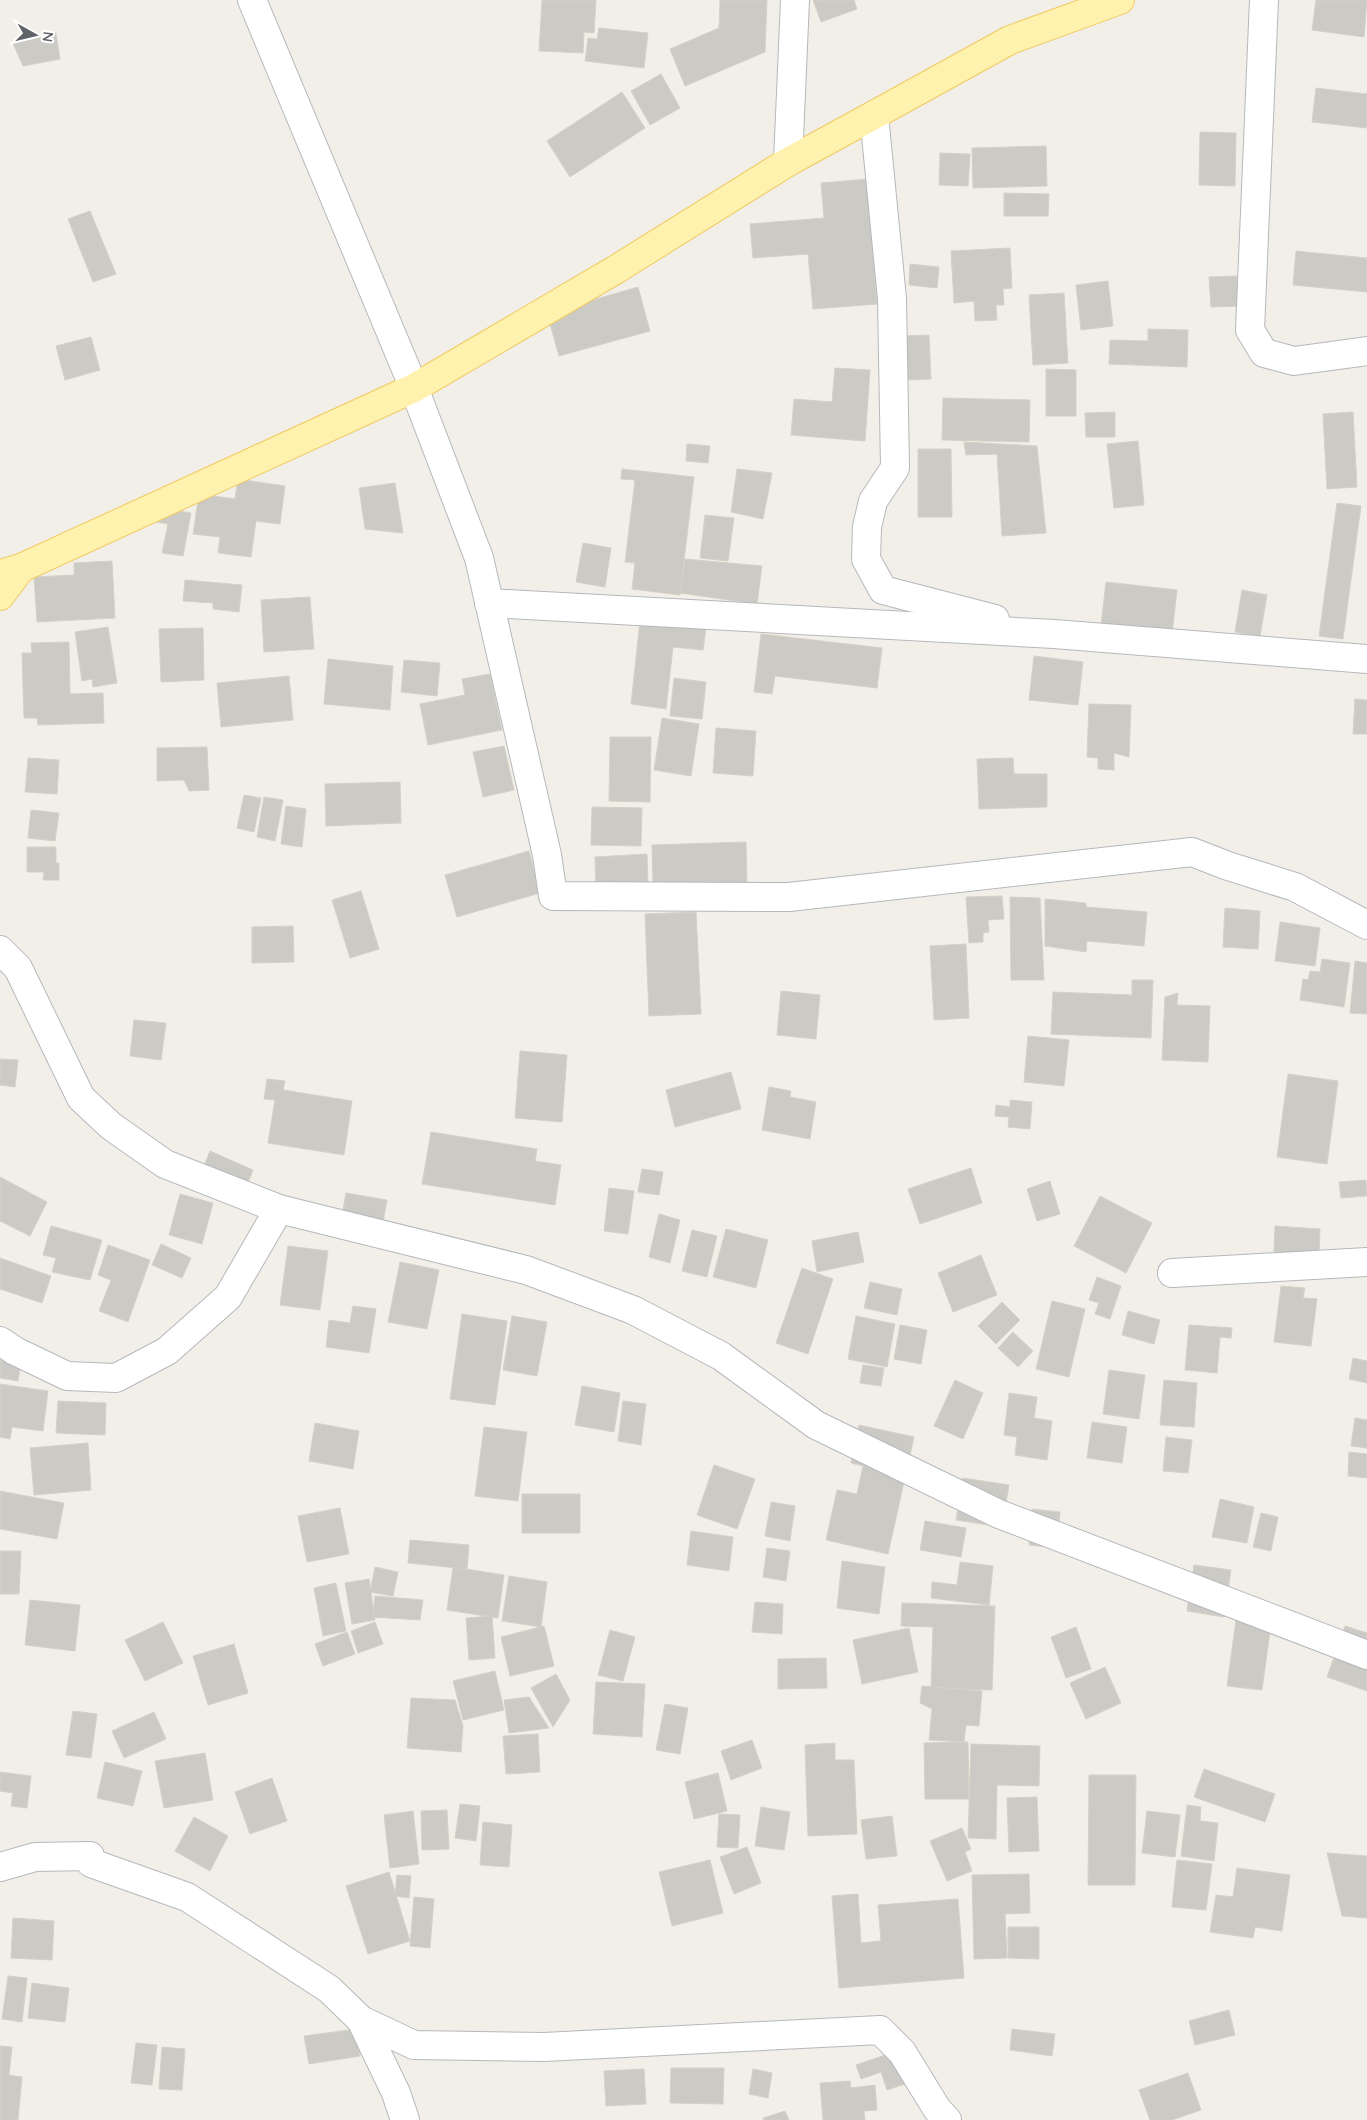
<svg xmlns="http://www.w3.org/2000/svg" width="1367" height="2120" font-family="Quicksand,sans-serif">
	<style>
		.building { fill: #cccac5; stroke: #d6d1c6 }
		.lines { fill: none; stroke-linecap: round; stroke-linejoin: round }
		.minor-casing { stroke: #b5b8bc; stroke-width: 30 }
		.major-casing { stroke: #f2c960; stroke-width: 30 }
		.minor { stroke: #fff; stroke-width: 28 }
		.major { stroke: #fff2af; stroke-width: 28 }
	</style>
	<rect width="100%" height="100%" fill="#f1efe8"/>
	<g class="building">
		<polygon points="542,0 596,0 594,33 584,32 583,53 539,51"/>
		<polygon points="720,0 767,0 765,52 685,86 670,49 719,28"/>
		<polygon points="813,0 854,0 857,9 821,22"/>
		<polygon points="1316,0 1367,0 1364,37 1312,30"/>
		<polygon points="599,28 648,33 644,68 585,61 588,38 597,39"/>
		<polygon points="56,33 60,59 23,66 12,41"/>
		<polygon points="661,74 680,108 650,125 631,91"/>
		<polygon points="1316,88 1367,94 1367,128 1312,122"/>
		<polygon points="622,92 645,128 570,177 547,141"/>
		<polygon points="1200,132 1236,133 1235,186 1199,185"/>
		<polygon points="1046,146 1047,186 973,188 972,148"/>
		<polygon points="940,153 970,154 968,186 939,185"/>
		<polygon points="881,178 886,251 873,251 877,304 813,309 808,254 753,258 750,224 824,218 821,183"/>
		<polygon points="1004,193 1049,194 1048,216 1004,216"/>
		<polygon points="90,211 116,274 93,282 68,219"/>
		<polygon points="1010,248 1012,288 1003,289 1004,305 996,305 997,320 975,321 974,301 954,303 951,251"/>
		<polygon points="1296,251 1367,258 1367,292 1293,285"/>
		<polygon points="910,264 939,267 937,288 909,285"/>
		<polygon points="1237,276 1238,306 1211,307 1209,277"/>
		<polygon points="1108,281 1113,326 1081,330 1076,285"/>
		<polygon points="638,287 650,331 559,356 547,313"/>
		<polygon points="1064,293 1068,363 1033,365 1029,295"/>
		<polygon points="1148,329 1188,330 1187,367 1109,364 1110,340 1148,341"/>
		<polygon points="929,335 931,379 907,380 905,336"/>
		<polygon points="91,337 100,370 65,380 56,346"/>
		<polygon points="835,368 870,370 865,441 791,435 794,399 832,402"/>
		<polygon points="1046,369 1076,370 1076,416 1046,416"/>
		<polygon points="943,398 1030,400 1029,442 942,440"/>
		<polygon points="1115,412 1115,437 1086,437 1085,413"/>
		<polygon points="1353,412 1357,487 1327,489 1323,414"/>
		<polygon points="1138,441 1144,505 1114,508 1107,444"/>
		<polygon points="964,442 1037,446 1046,533 1002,536 997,454 966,455"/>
		<polygon points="687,444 710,446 708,463 686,461"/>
		<polygon points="918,449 951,449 952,517 918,517"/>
		<polygon points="622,469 694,477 680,595 632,589 635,563 625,562 635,480 621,479"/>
		<polygon points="737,469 772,473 763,519 731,512"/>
		<polygon points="238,479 285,486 280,524 256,521 251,557 218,553 220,537 193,534 199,494 235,499"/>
		<polygon points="395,483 403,533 365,529 359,488"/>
		<polygon points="1337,503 1361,506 1343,639 1319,636"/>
		<polygon points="154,507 191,513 183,556 162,553 168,524 151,521"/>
		<polygon points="705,515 734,518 728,561 700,558"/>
		<polygon points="583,543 611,548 605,587 576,582"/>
		<polygon points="685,559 762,566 757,604 680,593"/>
		<polygon points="112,561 115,618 37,622 34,577 74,575 74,563"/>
		<polygon points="185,580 242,585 239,612 213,609 213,603 183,601"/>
		<polygon points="1106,582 1177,590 1172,634 1101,626"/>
		<polygon points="1242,590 1267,595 1260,636 1235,632"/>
		<polygon points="310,597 314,649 264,652 261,600"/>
		<polygon points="640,621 706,628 703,650 673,647 666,709 631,704"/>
		<polygon points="108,627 117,683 93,687 92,679 82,681 75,632"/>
		<polygon points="203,628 204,680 161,682 159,629"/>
		<polygon points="761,634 882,648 877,688 775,676 772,694 754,692"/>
		<polygon points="69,642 70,694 103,693 104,723 38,725 37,718 24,718 22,653 32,653 31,643"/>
		<polygon points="1034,656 1083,662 1078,705 1029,700"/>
		<polygon points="328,659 393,666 390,710 324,704"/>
		<polygon points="404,660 440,663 437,696 401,692"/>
		<polygon points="490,674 502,730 428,745 420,704 465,695 462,679"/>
		<polygon points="289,676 293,720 221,727 217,683"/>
		<polygon points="674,678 706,682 702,719 670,716"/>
		<polygon points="1355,699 1367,700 1367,734 1353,734"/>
		<polygon points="1089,704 1131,705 1129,757 1114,753 1114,770 1098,769 1098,758 1087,757"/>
		<polygon points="662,718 699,724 691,776 654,770"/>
		<polygon points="716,728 756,731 753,776 713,773"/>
		<polygon points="610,737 651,737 650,802 609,801"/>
		<polygon points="504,746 514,790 483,797 473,752"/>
		<polygon points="207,747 209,790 189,791 184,780 157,781 157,748"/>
		<polygon points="28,758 59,760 57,794 25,792"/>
		<polygon points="1013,758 1014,774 1047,774 1047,807 979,809 977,759"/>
		<polygon points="400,782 401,823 326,826 325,784"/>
		<polygon points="244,795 261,798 254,832 237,828"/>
		<polygon points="264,797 283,800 275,841 257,837"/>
		<polygon points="286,806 306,809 302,847 281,844"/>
		<polygon points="592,807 642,808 641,846 591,845"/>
		<polygon points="31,810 59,813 55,841 28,838"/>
		<polygon points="746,842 747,884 653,887 652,845"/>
		<polygon points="27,847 56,847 56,863 59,863 59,880 43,880 44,872 27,872"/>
		<polygon points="529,851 540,893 457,917 445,875"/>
		<polygon points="647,854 648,888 596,891 595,857"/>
		<polygon points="361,891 379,949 350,958 332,900"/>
		<polygon points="1002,896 1004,919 988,920 989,932 983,933 983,942 969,943 966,897"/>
		<polygon points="1010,897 1040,898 1044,980 1011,980"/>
		<polygon points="1045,899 1086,903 1086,907 1147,912 1144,946 1087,941 1086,952 1045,946"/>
		<polygon points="1225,908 1260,911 1258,949 1223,947"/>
		<polygon points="696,912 701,1014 649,1016 645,914"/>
		<polygon points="1280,922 1320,928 1315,966 1275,961"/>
		<polygon points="293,926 294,962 252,963 252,927"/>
		<polygon points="966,944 969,1018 934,1020 930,946"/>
		<polygon points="1322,959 1350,963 1344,1007 1300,1000 1303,979 1308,980 1310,971 1320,972"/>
		<polygon points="1355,961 1367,963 1367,1014 1350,1013"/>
		<polygon points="1132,980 1153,980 1151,1038 1051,1034 1053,992 1132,995"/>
		<polygon points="781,991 820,995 816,1039 777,1035"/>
		<polygon points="1178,993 1177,1005 1210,1006 1208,1062 1162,1060 1165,997"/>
		<polygon points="134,1020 166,1023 161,1060 130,1056"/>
		<polygon points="1028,1036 1069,1040 1064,1086 1024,1082"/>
		<polygon points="520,1051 567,1055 562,1122 515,1118"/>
		<polygon points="0,1059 18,1060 15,1087 0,1085"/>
		<polygon points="731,1072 741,1109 675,1127 666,1090"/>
		<polygon points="1288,1074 1338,1081 1327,1164 1277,1157"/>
		<polygon points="267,1079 285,1081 283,1090 352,1101 344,1155 268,1143 275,1100 264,1099"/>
		<polygon points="769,1087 791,1091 790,1097 816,1102 810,1139 762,1130"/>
		<polygon points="1010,1100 1032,1102 1030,1129 1008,1127 1009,1117 995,1116 996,1105 1010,1107"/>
		<polygon points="431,1132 537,1149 535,1161 561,1165 555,1205 422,1184"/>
		<polygon points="210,1151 253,1170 245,1190 202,1171"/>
		<polygon points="971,1168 982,1203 920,1224 908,1189"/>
		<polygon points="642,1169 663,1172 659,1195 638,1192"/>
		<polygon points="0,1177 47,1202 30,1236 0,1221"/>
		<polygon points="1366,1180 1367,1196 1341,1198 1339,1182"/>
		<polygon points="1050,1181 1060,1214 1037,1221 1027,1189"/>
		<polygon points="609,1188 634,1191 628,1234 604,1231"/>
		<polygon points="346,1193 387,1200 383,1222 342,1216"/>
		<polygon points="180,1194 213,1203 202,1244 169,1235"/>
		<polygon points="1100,1196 1152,1223 1126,1273 1074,1246"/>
		<polygon points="659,1214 680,1220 670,1263 649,1257"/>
		<polygon points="51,1226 102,1240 90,1280 52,1272 56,1258 43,1255"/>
		<polygon points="1275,1226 1320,1229 1319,1254 1274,1252"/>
		<polygon points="726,1229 768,1240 756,1288 713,1277"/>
		<polygon points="692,1230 717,1236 707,1277 682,1271"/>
		<polygon points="858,1232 864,1262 817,1272 812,1241"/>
		<polygon points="161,1244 191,1258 182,1278 152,1265"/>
		<polygon points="108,1245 150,1260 128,1322 99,1311 111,1280 98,1275"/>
		<polygon points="288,1246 328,1251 320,1310 280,1305"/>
		<polygon points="981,1255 997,1295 953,1312 938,1273"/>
		<polygon points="0,1258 51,1276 42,1303 0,1289"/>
		<polygon points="400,1262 439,1270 427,1329 388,1322"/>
		<polygon points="802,1268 833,1279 808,1354 776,1343"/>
		<polygon points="1097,1277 1121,1286 1110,1319 1095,1314 1099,1303 1089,1300"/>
		<polygon points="870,1282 902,1289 897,1315 864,1308"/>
		<polygon points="1281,1286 1305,1288 1303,1298 1317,1299 1311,1346 1274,1342"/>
		<polygon points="1052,1301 1085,1309 1069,1377 1036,1369"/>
		<polygon points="1002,1302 1020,1320 996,1344 978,1326"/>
		<polygon points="353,1306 376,1309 369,1353 326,1347 329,1320 350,1323"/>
		<polygon points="1128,1311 1160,1320 1154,1344 1122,1335"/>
		<polygon points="462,1314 507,1321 495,1405 450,1399"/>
		<polygon points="512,1316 547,1322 537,1376 503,1370"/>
		<polygon points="856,1316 895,1324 887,1367 848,1359"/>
		<polygon points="900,1325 927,1330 921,1364 894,1359"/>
		<polygon points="1189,1325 1232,1328 1231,1338 1220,1337 1217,1373 1185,1370"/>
		<polygon points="1013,1332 1033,1351 1018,1367 998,1348"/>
		<polygon points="1353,1358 1367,1361 1367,1383 1349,1379"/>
		<polygon points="0,1360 21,1363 18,1381 0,1378"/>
		<polygon points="863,1365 884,1368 881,1386 860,1383"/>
		<polygon points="1109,1370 1145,1375 1139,1419 1103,1414"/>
		<polygon points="955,1380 983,1393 963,1439 934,1426"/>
		<polygon points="1164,1380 1197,1383 1194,1427 1160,1425"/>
		<polygon points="0,1384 48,1391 43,1431 12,1427 10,1439 0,1437"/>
		<polygon points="582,1386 620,1393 614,1432 575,1425"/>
		<polygon points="1009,1393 1037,1397 1034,1418 1052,1421 1047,1460 1015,1455 1017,1437 1004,1435"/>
		<polygon points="58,1401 106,1403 105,1435 56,1433"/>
		<polygon points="623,1401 646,1404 641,1445 618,1441"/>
		<polygon points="1355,1418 1367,1420 1367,1448 1351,1446"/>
		<polygon points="1092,1422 1127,1427 1122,1463 1087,1458"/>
		<polygon points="315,1423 359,1431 353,1469 309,1461"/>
		<polygon points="859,1425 914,1437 888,1554 826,1540 837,1490 857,1494 863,1466 851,1463"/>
		<polygon points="484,1427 527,1432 518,1501 475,1496"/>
		<polygon points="1166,1437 1192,1440 1188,1473 1163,1471"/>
		<polygon points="88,1443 91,1490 34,1495 30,1448"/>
		<polygon points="1349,1452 1367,1454 1367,1478 1348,1476"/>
		<polygon points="714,1465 755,1479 737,1529 697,1515"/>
		<polygon points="963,1478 1009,1485 1002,1527 956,1520"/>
		<polygon points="0,1491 64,1503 57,1539 0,1529"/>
		<rect x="522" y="1494" width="58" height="39"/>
		<polygon points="1220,1499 1254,1507 1247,1543 1212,1537"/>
		<polygon points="771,1502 795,1506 790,1541 765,1536"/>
		<polygon points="340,1508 349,1554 307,1562 298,1516"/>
		<polygon points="1032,1509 1060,1512 1057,1548 1029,1545"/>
		<polygon points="1261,1513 1278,1517 1271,1551 1253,1547"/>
		<polygon points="925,1521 966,1528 961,1557 920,1550"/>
		<polygon points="691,1531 733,1537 729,1571 687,1565"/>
		<polygon points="410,1540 469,1545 467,1569 408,1563"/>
		<polygon points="767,1548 790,1551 786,1581 763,1577"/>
		<polygon points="0,1551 21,1551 19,1594 0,1594"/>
		<polygon points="842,1561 885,1567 879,1614 837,1608"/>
		<polygon points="960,1562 993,1566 989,1605 931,1598 932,1582 957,1585"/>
		<polygon points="1194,1565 1231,1570 1224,1617 1187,1611"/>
		<polygon points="375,1567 398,1572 393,1596 370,1592"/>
		<polygon points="453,1567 504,1575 498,1618 447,1610"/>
		<polygon points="509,1576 547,1582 541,1627 502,1621"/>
		<polygon points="369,1579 375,1620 352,1624 345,1583"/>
		<polygon points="336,1583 346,1631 323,1636 314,1588"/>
		<polygon points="375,1596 423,1600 420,1620 373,1617"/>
		<polygon points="30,1600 80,1605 75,1651 25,1645"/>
		<polygon points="755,1602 783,1604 782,1634 752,1632"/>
		<polygon points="902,1603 995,1606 992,1690 931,1688 933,1627 901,1626"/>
		<polygon points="1238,1605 1273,1610 1262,1690 1227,1686"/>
		<polygon points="492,1616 495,1658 469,1660 466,1618"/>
		<polygon points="163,1622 183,1663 145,1681 125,1640"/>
		<polygon points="375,1622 383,1644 358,1653 351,1631"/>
		<polygon points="544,1626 554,1666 510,1676 501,1637"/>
		<polygon points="1345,1626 1367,1633 1367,1691 1327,1677"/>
		<polygon points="1076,1627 1091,1669 1066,1678 1051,1637"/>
		<polygon points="909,1628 918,1672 862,1684 853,1640"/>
		<polygon points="610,1630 635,1637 623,1681 598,1675"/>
		<polygon points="347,1632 355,1654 323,1666 315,1644"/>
		<polygon points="234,1644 248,1693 208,1705 193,1656"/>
		<polygon points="826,1658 827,1688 778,1689 778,1659"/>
		<polygon points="1105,1667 1121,1703 1086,1719 1070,1683"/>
		<polygon points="495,1671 504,1710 463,1720 453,1681"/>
		<polygon points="556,1674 570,1700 553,1727 531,1688"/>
		<polygon points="596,1682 645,1684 642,1737 593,1734"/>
		<polygon points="922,1686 982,1691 979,1726 966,1725 964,1742 929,1740 932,1709 920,1703"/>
		<polygon points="529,1697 549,1728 509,1733 504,1700"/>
		<polygon points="411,1698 455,1700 463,1726 461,1752 407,1748"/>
		<polygon points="665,1704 688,1708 680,1754 656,1750"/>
		<polygon points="73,1711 97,1714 91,1758 66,1755"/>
		<polygon points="154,1712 166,1739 124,1758 112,1731"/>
		<polygon points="538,1734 540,1772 506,1774 503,1736"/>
		<polygon points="752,1740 762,1768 731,1780 721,1751"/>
		<polygon points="968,1742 969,1799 925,1799 924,1743"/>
		<polygon points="835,1743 835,1760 854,1760 857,1834 808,1836 805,1745"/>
		<polygon points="971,1744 1040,1746 1039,1786 997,1785 996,1839 968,1838"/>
		<polygon points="205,1753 213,1800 164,1808 155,1761"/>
		<polygon points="105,1762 142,1771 133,1806 97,1798"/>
		<polygon points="1204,1769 1275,1794 1265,1822 1194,1797"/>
		<polygon points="0,1772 31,1776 27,1808 11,1806 13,1793 0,1791"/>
		<polygon points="718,1773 727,1811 694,1819 685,1782"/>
		<polygon points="1089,1775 1136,1775 1135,1885 1088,1885"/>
		<polygon points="272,1778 287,1821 250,1834 235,1792"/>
		<polygon points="1037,1797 1039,1851 1009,1852 1007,1798"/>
		<polygon points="460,1804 480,1806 476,1841 455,1838"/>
		<polygon points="1187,1805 1201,1807 1200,1821 1218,1823 1214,1861 1181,1856"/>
		<polygon points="761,1807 790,1812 784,1850 755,1846"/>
		<polygon points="447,1810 449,1849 422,1850 421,1811"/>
		<polygon points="413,1811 419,1864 390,1868 384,1815"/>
		<polygon points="1147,1811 1180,1815 1175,1857 1142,1853"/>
		<polygon points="719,1814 740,1815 738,1848 717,1847"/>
		<polygon points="892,1816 897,1856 866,1859 861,1820"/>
		<polygon points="194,1817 228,1836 210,1871 175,1851"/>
		<polygon points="483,1822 512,1825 509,1867 480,1865"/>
		<polygon points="962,1828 971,1849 965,1852 972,1871 947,1881 930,1841"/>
		<polygon points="747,1847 761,1883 734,1894 720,1857"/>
		<polygon points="1327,1853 1367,1856 1367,1918 1342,1916"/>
		<polygon points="710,1860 723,1913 672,1926 659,1872"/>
		<polygon points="1177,1860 1212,1864 1206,1910 1172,1907"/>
		<polygon points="1237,1868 1290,1875 1282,1931 1255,1927 1253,1938 1210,1932 1216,1895 1233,1897"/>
		<polygon points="389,1872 410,1941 368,1954 346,1886"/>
		<polygon points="1029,1874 1030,1913 1005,1914 1007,1958 974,1959 972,1875"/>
		<polygon points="397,1875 411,1876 409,1898 395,1896"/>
		<polygon points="858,1894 861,1943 881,1941 878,1905 958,1899 964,1978 839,1988 832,1896"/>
		<polygon points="414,1897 434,1899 430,1948 410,1946"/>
		<polygon points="13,1918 54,1921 52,1960 11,1958"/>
		<polygon points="1008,1927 1039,1927 1039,1959 1008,1958"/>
		<polygon points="8,1976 27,1978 22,2022 2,2019"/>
		<polygon points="32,1983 69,1988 65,2022 28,2018"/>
		<polygon points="1229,2010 1235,2035 1195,2045 1189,2021"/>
		<polygon points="356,2029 360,2056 309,2064 304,2036"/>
		<polygon points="1012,2029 1055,2034 1052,2056 1010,2050"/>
		<polygon points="136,2043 157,2045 152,2085 131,2083"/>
		<polygon points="0,2046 12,2047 9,2075 22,2077 18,2120 0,2120"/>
		<polygon points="162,2047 185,2049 182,2090 159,2089"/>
		<polygon points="894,2052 905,2084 887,2090 881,2072 861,2079 856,2065"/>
		<polygon points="671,2068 724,2068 723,2104 670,2103"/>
		<polygon points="644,2069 646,2104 606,2106 604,2071"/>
		<polygon points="753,2069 772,2073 768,2098 749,2094"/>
		<polygon points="1188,2073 1201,2110 1172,2120 1150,2120 1139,2090"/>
		<polygon points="850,2081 851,2088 875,2085 877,2110 864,2111 865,2120 823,2120 820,2083"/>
		<polygon points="785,2111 789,2120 764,2120 763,2118"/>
	</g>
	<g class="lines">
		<g class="minor-casing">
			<g id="minor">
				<polyline points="252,0 414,388 479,558 547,855 553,896 789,897 1192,852 1228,866 1295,887 1367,925"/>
				<polyline points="1264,0 1250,330 1264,353 1294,361 1367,351"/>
				<polyline points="874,115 892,299 895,468 873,501 867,527 866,559 883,590 995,619"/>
				<polyline points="788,162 795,0"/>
				<polyline points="489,603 1054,634 1367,659"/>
				<polyline points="0,950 18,968 81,1098 111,1126 165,1164 279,1209 526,1270 633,1310 721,1356 816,1425 999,1514 1367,1655"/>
				<polyline points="1172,1273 1367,1262"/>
				<polyline points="0,1341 15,1351 67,1376 116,1378 167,1351 228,1297 279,1209"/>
				<polyline points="0,1867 35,1857 90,1856 91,1863 187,1897 329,1989 361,2020 414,2045 544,2047 880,2030 902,2052 937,2109 947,2120"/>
				<polyline points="361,2020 396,2093 405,2120"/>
			</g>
		</g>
		<g class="major-casing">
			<g id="major">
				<polyline points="0,574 21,568 414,388 615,270 788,162 874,115 1010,40 1120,0"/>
				<polyline points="0,596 21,568"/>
			</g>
		</g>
		<use href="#minor" class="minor"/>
		<use href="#major" class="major"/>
	</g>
	<g transform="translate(35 35) rotate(98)" stroke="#ffffff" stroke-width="4" paint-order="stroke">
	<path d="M0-4L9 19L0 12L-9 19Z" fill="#5f6368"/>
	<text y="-8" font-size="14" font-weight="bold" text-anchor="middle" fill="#5f6368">N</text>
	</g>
</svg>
